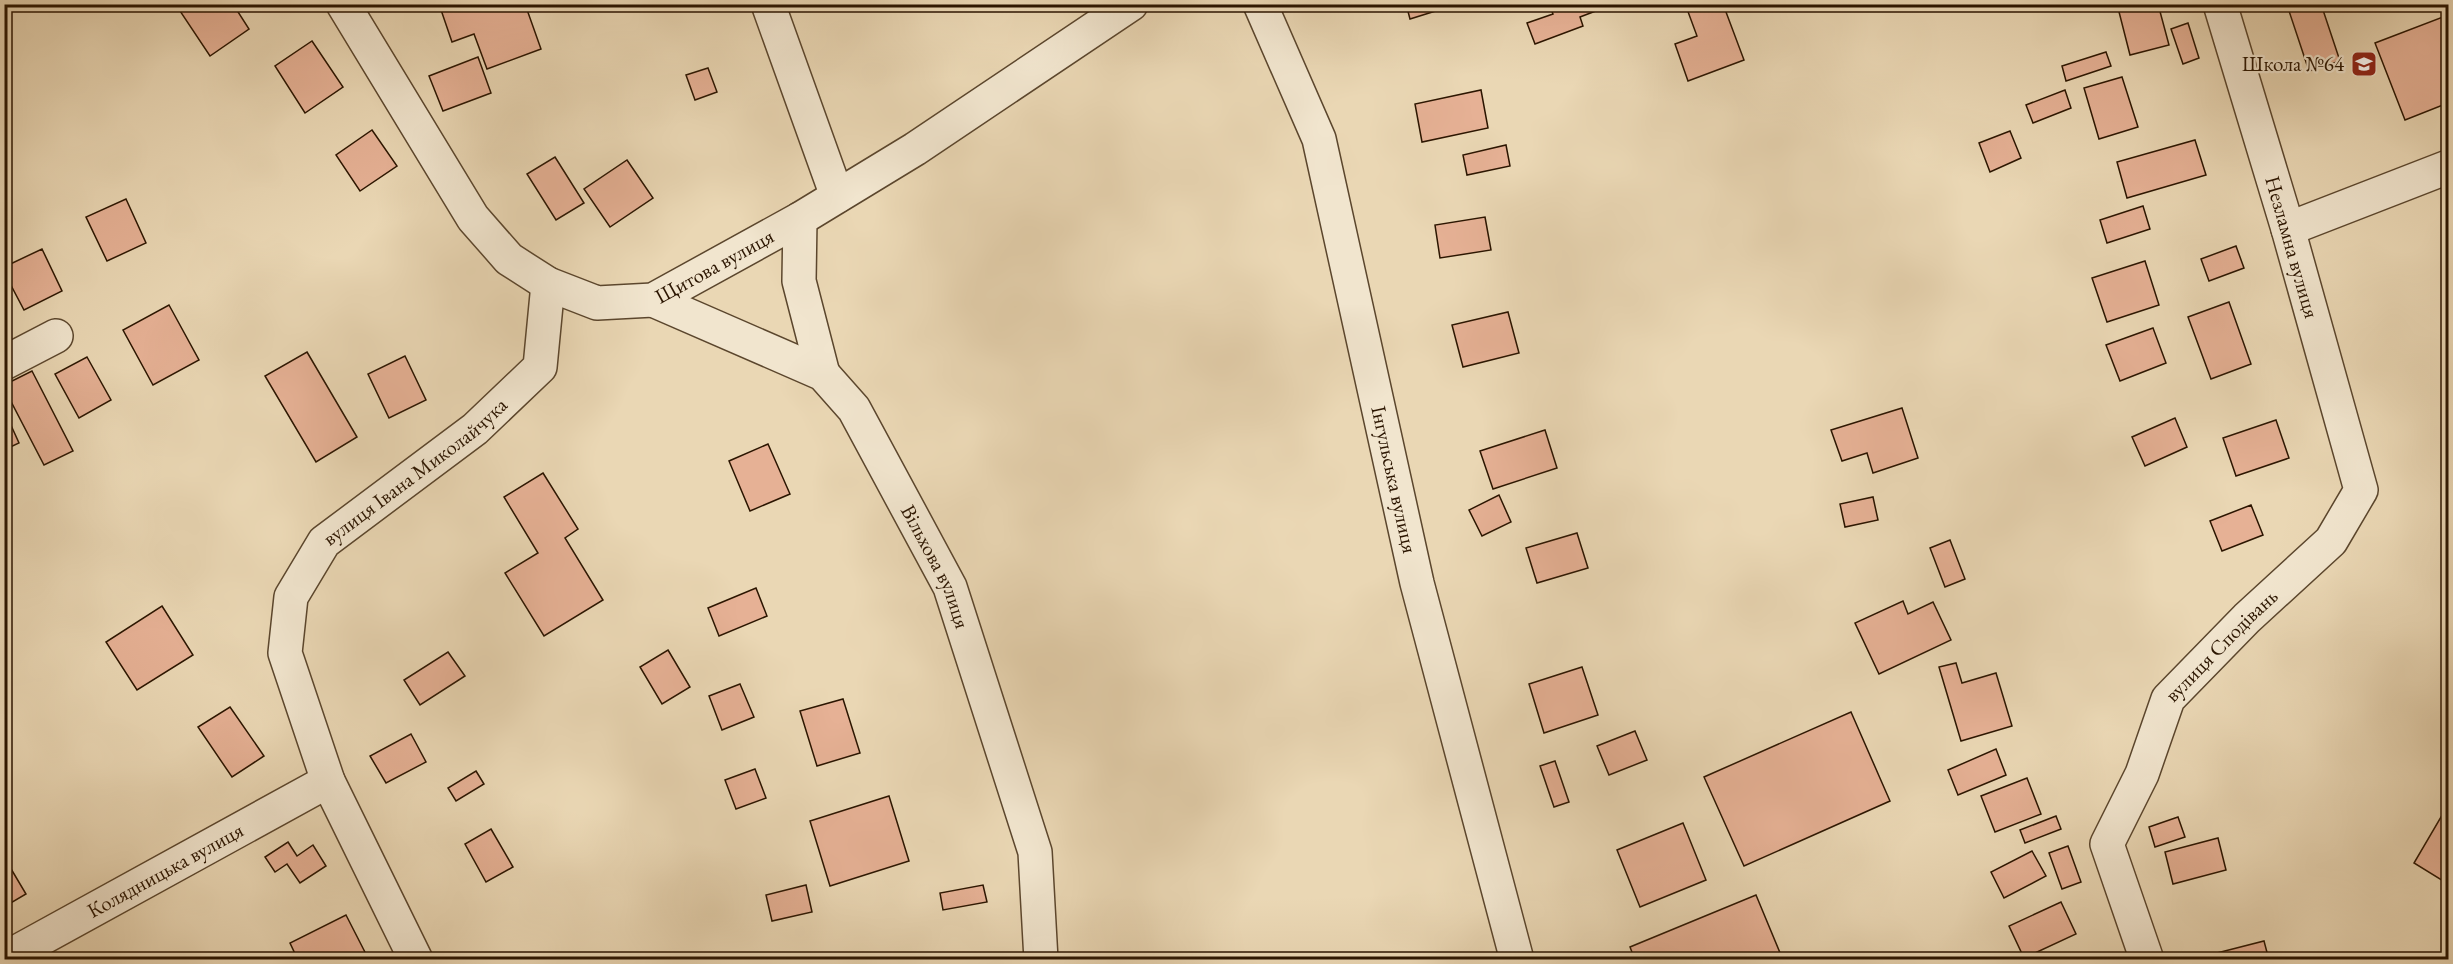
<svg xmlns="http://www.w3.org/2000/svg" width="2453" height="964" font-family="'EB Garamond',serif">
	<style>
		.building { fill: #e6b195; stroke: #2b1500; stroke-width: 1.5 }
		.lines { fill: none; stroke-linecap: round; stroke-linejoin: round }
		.minor-casing { stroke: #5b462d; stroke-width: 36 }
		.minor { stroke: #f1e5ce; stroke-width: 33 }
		.labels { text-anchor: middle; stroke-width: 4.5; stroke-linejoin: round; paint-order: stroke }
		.poi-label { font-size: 21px; fill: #2b1500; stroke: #f1e5ce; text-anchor: end }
		.street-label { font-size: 21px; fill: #2b1500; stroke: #f1e5ce }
	</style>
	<rect width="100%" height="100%" fill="#ead7b4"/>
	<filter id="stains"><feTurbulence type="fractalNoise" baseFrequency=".00333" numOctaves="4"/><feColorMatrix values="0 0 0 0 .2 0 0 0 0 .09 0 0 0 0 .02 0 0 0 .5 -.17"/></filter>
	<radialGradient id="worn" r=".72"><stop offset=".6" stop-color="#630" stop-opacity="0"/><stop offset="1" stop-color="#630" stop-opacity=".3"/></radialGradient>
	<g class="building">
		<polygon points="183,4 233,4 249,29 210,56 178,8"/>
		<polygon points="439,4 525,4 541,49 487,69 474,34 452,42"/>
		<polygon points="1406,4 1458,4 1410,19"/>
		<polygon points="1549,4 1614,4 1580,17 1583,26 1535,44 1527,23 1553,14"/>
		<polygon points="1700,4 1723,4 1744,60 1688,81 1675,44 1697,36 1687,9"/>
		<polygon points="2117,4 2158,4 2169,45 2130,55"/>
		<polygon points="2321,4 2340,61 2309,71 2287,5"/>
		<polygon points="2448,15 2448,103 2405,120 2375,43"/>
		<polygon points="2188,23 2199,58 2183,64 2171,29"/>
		<polygon points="312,41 343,87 305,113 275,66"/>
		<polygon points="2106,52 2111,66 2066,81 2062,66"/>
		<polygon points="478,57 491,93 443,111 429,76"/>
		<polygon points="708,68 717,92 695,100 686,75"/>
		<polygon points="2122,77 2138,127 2099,139 2084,88"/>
		<polygon points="1481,90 1488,128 1422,142 1415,104"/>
		<polygon points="2065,90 2071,108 2033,123 2026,105"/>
		<polygon points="372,130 397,166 360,191 336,155"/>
		<polygon points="2010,131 2021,158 1990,172 1979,143"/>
		<polygon points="2195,140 2206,175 2127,198 2117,162"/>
		<polygon points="1506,145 1510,166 1467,175 1463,155"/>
		<polygon points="555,157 584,203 556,220 527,174"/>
		<polygon points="627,160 653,198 610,227 584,189"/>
		<polygon points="126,199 146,243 107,261 86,217"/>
		<polygon points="2143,206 2150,229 2107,243 2100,220"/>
		<polygon points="1485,217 1491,250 1440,258 1435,225"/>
		<polygon points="2236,246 2244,268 2209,281 2201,259"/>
		<polygon points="42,249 62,291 24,310 4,272 4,267"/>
		<polygon points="2145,261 2159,305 2107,322 2092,278"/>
		<polygon points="2229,302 2251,364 2211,379 2188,317"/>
		<polygon points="169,305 199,360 153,385 123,330"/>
		<polygon points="1508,312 1519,353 1463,367 1452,325"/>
		<polygon points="2153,328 2166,363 2120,381 2106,345"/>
		<polygon points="307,352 357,437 316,462 265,376"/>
		<polygon points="405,356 426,400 389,418 368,374"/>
		<polygon points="87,357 111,400 79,418 55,374"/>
		<polygon points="32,371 73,451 44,465 4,388 4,385"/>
		<polygon points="1902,408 1918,458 1873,473 1867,453 1842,461 1831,430"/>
		<polygon points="4,410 19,443 4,450"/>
		<polygon points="2175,418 2187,447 2145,466 2132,437"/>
		<polygon points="2276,420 2289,458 2236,476 2223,438"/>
		<polygon points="1545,430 1557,468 1493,489 1480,451"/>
		<polygon points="768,444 790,494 750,511 729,461"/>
		<polygon points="543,473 578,529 565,538 603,600 544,636 505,573 538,553 504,497"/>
		<polygon points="1499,495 1511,522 1482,536 1469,510"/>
		<polygon points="1873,497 1878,520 1845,527 1840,504"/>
		<polygon points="2251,505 2263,535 2222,551 2210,521"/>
		<polygon points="1577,533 1588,568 1537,583 1526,548"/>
		<polygon points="1950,540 1965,579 1945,587 1930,548"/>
		<polygon points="756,588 767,616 719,636 708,608"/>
		<polygon points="1903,601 1908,614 1933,602 1951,640 1879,674 1855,623"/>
		<polygon points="162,606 193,655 137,690 106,642"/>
		<polygon points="668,650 690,687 662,704 640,667"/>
		<polygon points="448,652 465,676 420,705 404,680"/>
		<polygon points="1956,663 1962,683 1996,673 2012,726 1961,741 1939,667"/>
		<polygon points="1582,667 1598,715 1544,733 1529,684"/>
		<polygon points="740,684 754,717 722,730 709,696"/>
		<polygon points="843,699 860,753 817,766 800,711"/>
		<polygon points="230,707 264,756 232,777 198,727"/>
		<polygon points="1851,712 1890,801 1744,866 1704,777"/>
		<polygon points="1635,731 1647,760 1609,775 1597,746"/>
		<polygon points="411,734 426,762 386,783 370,756"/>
		<polygon points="1996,749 2006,775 1958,795 1948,770"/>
		<polygon points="1555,761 1569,802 1554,807 1540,766"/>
		<polygon points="755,769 766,798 736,809 725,780"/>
		<polygon points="476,771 484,784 456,801 448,788"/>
		<polygon points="2027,778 2041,814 1995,832 1981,796"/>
		<polygon points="889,796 909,861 830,886 810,821"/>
		<polygon points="2448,805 2448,884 2414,863"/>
		<polygon points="2056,816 2061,829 2025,843 2020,830"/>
		<polygon points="2178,817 2185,837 2155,847 2149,827"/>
		<polygon points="1683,823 1706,880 1640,907 1617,850"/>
		<polygon points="491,829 513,867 486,882 465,844"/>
		<polygon points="2218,838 2226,870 2173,884 2165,852"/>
		<polygon points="288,842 297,856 313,845 326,866 300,883 287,864 275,872 265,857"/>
		<polygon points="2068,846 2081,882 2062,889 2049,853"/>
		<polygon points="2032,851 2046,876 2004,898 1991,872"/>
		<polygon points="4,857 26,894 4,907"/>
		<polygon points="806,885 812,912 772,921 766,895"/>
		<polygon points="983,885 987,902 943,910 940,893"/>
		<polygon points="1756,895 1783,960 1635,960 1630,947"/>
		<polygon points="2061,902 2076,934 2024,958 2009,926"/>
		<polygon points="346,915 369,960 298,960 290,943"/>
		<polygon points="2264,941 2269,960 2211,960 2209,955"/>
		<polygon points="594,953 599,960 584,960"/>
	</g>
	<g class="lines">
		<g class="minor-casing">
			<g id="minor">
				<path id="s1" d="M343,4L473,218L509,259L548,284L597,303L653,300L800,219L915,149L1131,4"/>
				<polyline points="768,4 837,196"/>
				<path id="s2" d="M1260,4L1319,139L1417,583L1517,960"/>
				<polyline points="800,219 799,281 823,374"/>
				<polyline points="2288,229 2448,167"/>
				<path id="s3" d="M653,300L823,374L854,409L950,587L1035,852L1041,960"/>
				<polyline points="4,363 56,336"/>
				<path id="s4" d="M4,959L328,781"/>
				<path id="s5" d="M416,960L328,781L285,653L291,597L324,542L475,429L540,367L548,284"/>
				<path id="s6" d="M2147,960L2107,844L2142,774L2168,699L2247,618L2331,541L2361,490L2288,229L2220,4"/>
			</g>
		</g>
		<use href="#minor" class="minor"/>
	</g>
	<defs>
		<g id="school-square" transform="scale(1.35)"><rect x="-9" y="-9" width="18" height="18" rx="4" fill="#8f2418" stroke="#f1e5ce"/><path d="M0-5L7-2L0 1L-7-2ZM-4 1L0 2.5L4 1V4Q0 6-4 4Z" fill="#fff"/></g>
	</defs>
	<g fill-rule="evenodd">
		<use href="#school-square" x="2364" y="64"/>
	</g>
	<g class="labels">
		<g class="poi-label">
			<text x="2344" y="71">Школа №64</text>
		</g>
		<g class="street-label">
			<text transform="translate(2292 247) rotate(74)" y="7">Незламна вулиця</text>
			<text dy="7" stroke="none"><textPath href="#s1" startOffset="530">Щитова вулиця</textPath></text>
			<text dy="7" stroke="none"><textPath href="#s5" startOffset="570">вулиця Івана Миколайчука</textPath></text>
			<text dy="7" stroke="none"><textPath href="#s2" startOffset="496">Інгульська вулиця</textPath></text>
			<text dy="7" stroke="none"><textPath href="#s3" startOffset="410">Вільхова вулиця</textPath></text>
			<text dy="7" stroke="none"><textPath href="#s6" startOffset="356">вулиця Сподівань</textPath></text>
			<text dy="7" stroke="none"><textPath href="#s4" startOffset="184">Колядницька вулиця</textPath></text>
		</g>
	</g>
	<rect width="2453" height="964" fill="none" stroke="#ead7b4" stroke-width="24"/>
	<rect x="6" y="6" width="2441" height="952" fill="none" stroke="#2b1500" stroke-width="3"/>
	<rect x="12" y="12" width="2429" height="940" fill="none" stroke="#2b1500" stroke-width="1.5"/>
	<rect width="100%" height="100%" filter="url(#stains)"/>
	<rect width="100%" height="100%" fill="url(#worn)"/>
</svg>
